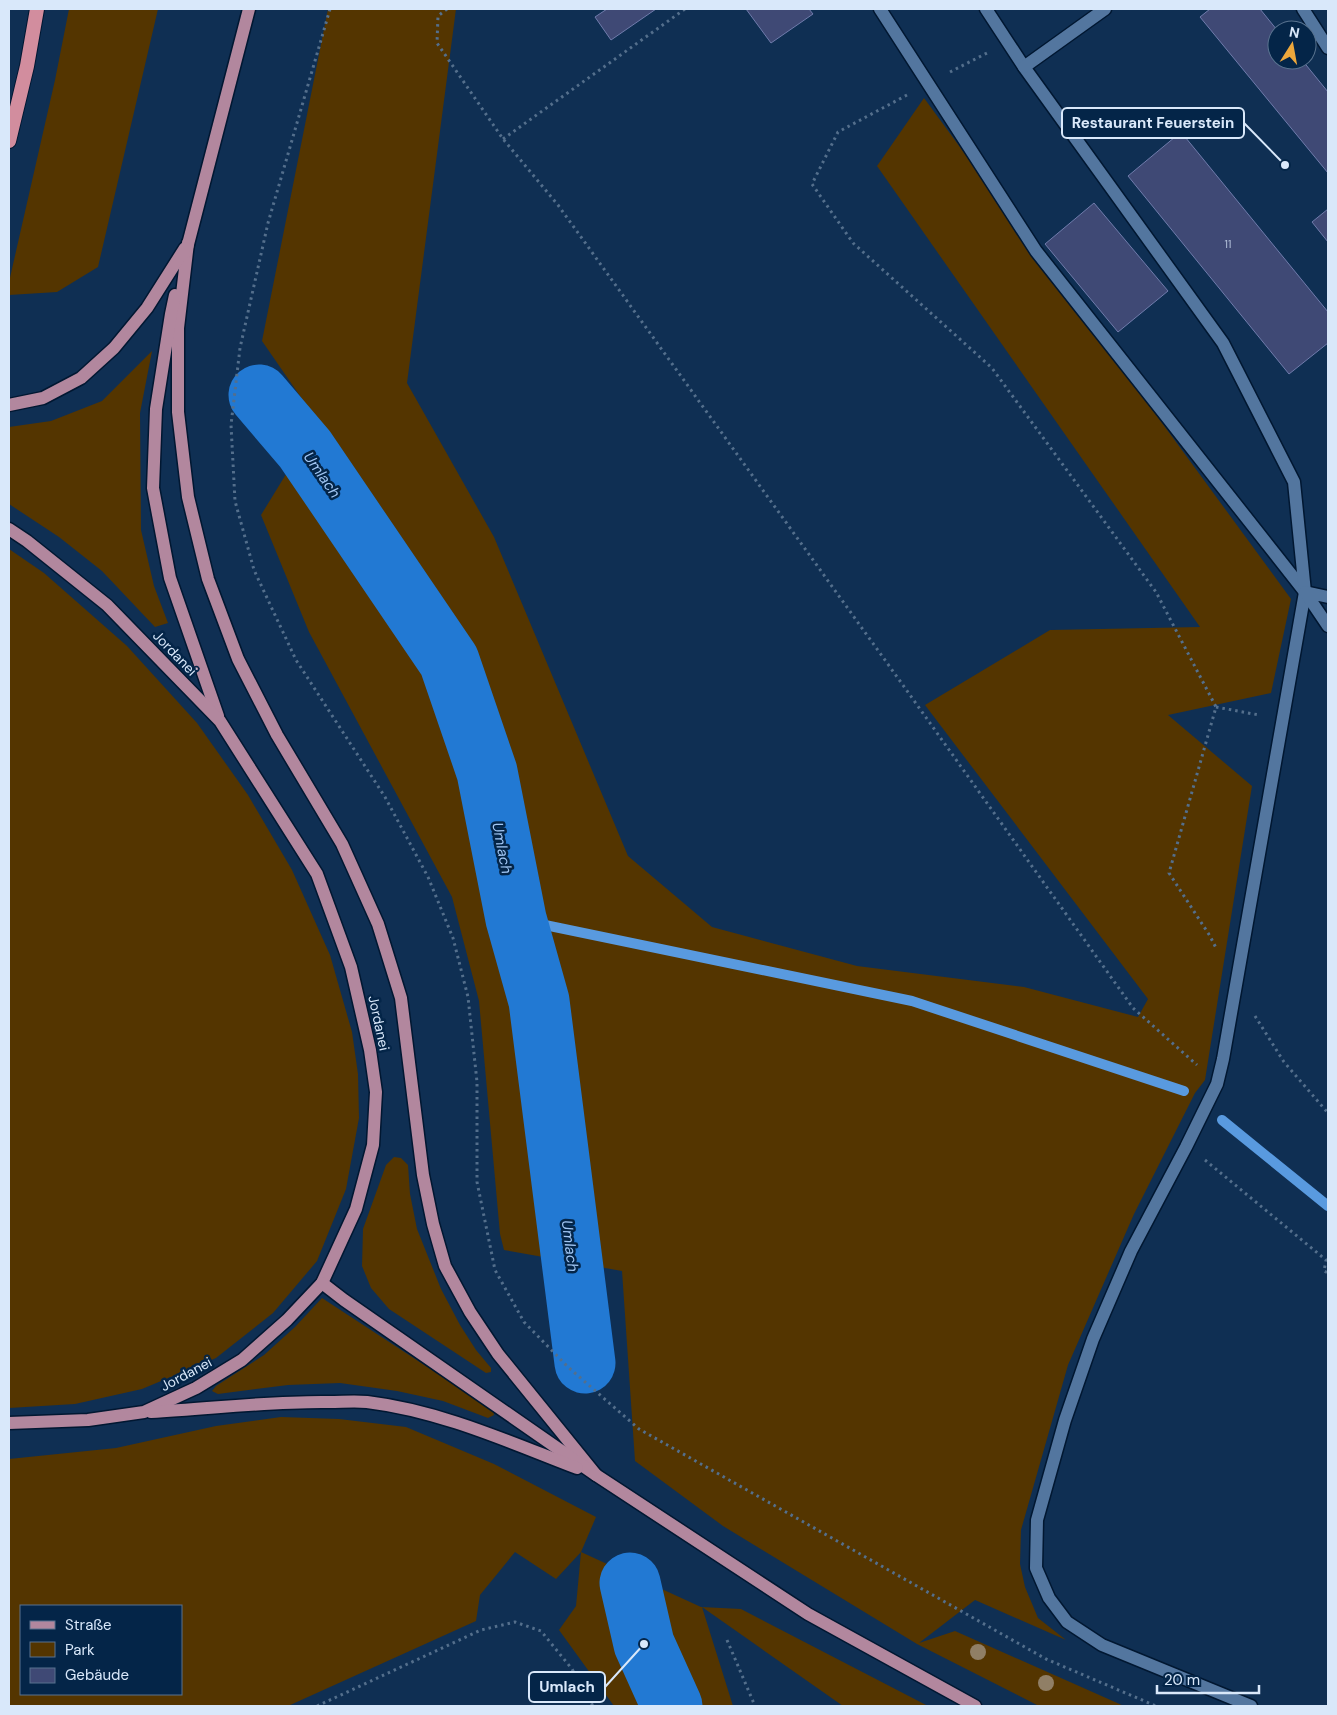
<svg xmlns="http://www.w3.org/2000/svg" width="1337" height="1715" font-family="'DM Sans',sans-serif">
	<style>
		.green { fill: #543500; fill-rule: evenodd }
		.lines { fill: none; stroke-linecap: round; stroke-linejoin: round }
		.stream { stroke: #599adf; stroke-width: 10 }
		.river { stroke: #2279d3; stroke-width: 61 }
		.building { fill: #3f4975; stroke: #707cac }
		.service-casing { stroke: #011731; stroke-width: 15 }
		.primary-casing { stroke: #011731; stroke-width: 15 }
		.trunk-casing { stroke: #011731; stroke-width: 16 }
		.path { stroke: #546f8c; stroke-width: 3; stroke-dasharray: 2.5 4; stroke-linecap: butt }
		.service { stroke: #53769f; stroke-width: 12 }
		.primary { stroke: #b2879e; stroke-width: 12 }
		.trunk { stroke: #d28d9e; stroke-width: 14 }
		.tree { fill: #907f66 }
		.labels { text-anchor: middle; stroke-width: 5; stroke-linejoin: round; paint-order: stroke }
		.number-label { font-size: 11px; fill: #b2c0d9 }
		.street-label { font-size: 14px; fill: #d9e8fa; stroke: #042548 }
		.water-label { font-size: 15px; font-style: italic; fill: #a2c7f5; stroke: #042548 }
		.leader { fill: none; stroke: #d9e8fa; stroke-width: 2 }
		.callout-dot { fill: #d9e8fa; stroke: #042548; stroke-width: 2 }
		.callout { fill: #042548; stroke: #d9e8fa; stroke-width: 2 }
		.callout-label { font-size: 15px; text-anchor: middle; font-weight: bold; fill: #d9e8fa }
	</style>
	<rect width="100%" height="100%" fill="#0f2f53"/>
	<g class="green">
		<polygon points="69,9 158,9 98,267 57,292 9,295 9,282 55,80"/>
		<polygon points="328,9 456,9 407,383 494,537 628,856 712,927 857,966 1024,987 1138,1017 1148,999 925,705 1050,630 1200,627 877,166 924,98 1291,599 1271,693 1168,715 1252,786 1205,1080 1195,1093 1134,1214 1068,1365 1021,1530 1020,1564 1025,1587 1038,1618 1066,1640 975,1600 919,1643 955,1631 1124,1706 1039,1706 917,1644 723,1526 635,1461 622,1271 504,1250 500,1234 479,1001 452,897 309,632 261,515 318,422 262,341"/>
		<polygon points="152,351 140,413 141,530 154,586 168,623 155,627 102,571 59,537 9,504 9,427 51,421 102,401"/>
		<polygon points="9,549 44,573 127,646 197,723 248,795 292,870 330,955 352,1032 358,1074 359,1118 346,1189 317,1261 273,1313 216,1358 142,1389 75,1404 9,1408"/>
		<polygon points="394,1157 401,1158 408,1165 410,1194 417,1229 441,1289 460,1325 476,1350 491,1368 491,1372 486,1373 389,1309 371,1288 362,1266 363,1229 386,1165"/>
		<polygon points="322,1298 493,1410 494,1415 488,1418 443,1401 397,1391 340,1383 288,1385 218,1394 212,1391 216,1386 264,1355 295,1327"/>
		<path d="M281,1417L339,1419L406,1427L494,1464L596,1517L581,1552L701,1607L741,1609L928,1706H843L702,1607L733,1706H614L559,1630L576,1606L581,1552L556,1579L515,1552L480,1595L476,1621L288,1706H9V1459L116,1448L216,1426ZM21,1606H181V1694H21Z"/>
	</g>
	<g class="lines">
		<g class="stream">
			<polyline points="516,919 912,1001 1184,1091"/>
			<polyline points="1222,1120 1328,1206"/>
		</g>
		<g class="river">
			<polyline points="259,395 305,449 449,661 487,772 516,919 539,1001 585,1363"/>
			<polyline points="630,1583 644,1644 672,1706"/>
		</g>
	</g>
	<g class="building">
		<polygon points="607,9 656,9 611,40 595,17"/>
		<polygon points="746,9 809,9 813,14 771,43"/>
		<polygon points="1210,9 1260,9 1277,30 1277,60 1302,60 1328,92 1328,173 1200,17"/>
		<polygon points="1181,132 1328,312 1328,343 1289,374 1128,176"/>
		<polygon points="1094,203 1168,291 1118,332 1045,244"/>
		<polygon points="1328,209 1328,242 1312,222"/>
	</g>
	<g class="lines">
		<g class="service-casing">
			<g id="service">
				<polyline points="880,9 1036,251 1305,592"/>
				<polyline points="986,9 1024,67 1223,343 1294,482 1305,592 1223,1059 1217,1084 1186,1147 1131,1251 1093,1339 1065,1420 1037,1520 1036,1568 1049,1598 1067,1622 1102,1645 1251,1706"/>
				<polyline points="1303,9 1328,48"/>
				<polyline points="1024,67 1105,9"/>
				<polyline points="1328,597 1305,592 1328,626"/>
			</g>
		</g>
		<g class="primary-casing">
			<g id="primary">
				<polyline points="188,243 178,328 178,412 188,497 208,579 238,659 277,735 342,844 378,924 401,998 423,1175 433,1224 445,1266 470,1312 498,1354 596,1475"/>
				<polyline points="186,252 249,9"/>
				<polyline points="175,295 171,314 156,409 153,488 170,578 218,716"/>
				<polyline points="9,405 43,398 81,378 114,348 147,308 185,248"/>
				<polyline points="9,529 27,541 107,605 220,721 317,874 351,967 370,1050 376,1092 373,1145 356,1209 322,1283 287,1320 242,1360 196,1388 144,1412 88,1420 9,1423"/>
				<polyline points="322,1283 344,1300 596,1475 808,1614 975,1706"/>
				<path d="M151,1412C210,1409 270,1401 329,1402C342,1402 355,1401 367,1402C441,1411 509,1442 577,1468"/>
			</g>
		</g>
		<g class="trunk-casing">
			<polyline id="trunk" points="9,141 27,66 37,9"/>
		</g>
		<g class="path">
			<polyline points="330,9 268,223 240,348 231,425 235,501 254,570 296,660 385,797 428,877 453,938 468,997 477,1082 477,1182 495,1270 524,1322 568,1367 639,1429 1046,1659 1156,1706"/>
			<polyline points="447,9 438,16 437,43 503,139 558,205 900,681 1133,1008 1197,1065"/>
			<polyline points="950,72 987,53"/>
			<polyline points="907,95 838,132 812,184 853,243 992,368 1156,592 1216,707 1169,873 1210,936 1217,950"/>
			<polyline points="503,139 685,9"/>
			<polyline points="1216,707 1259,715"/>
			<polyline points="1255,1016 1284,1062 1328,1113"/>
			<polyline points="1205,1160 1326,1260 1324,1271 1328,1273"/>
			<polyline points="727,1640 755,1706"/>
			<polyline points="317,1706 481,1630 515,1622 541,1631 572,1669 593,1706"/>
		</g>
		<use href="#service" class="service"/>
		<use href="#primary" class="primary"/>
		<use href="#trunk" class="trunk"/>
	</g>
	<g class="tree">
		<circle cx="978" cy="1652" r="8"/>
		<circle cx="1046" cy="1683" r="8"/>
	</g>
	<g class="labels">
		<g class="number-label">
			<text x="1228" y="248">11</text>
		</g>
		<g class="street-label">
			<text transform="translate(175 653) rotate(46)" y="5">Jordanei</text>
			<text transform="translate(379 1023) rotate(78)" y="5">Jordanei</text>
			<text transform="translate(186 1374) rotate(-28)" y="5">Jordanei</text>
		</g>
		<g class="water-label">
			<text transform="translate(322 475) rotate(55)" y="5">Umlach</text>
			<text transform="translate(502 848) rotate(79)" y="5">Umlach</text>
			<text transform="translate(570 1246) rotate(83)" y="5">Umlach</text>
		</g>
	</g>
	<path class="leader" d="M1285 165L1244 123M644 1644L605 1687"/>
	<g class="callout-dot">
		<circle cx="1285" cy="165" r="5"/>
		<circle cx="644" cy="1644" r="5"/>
	</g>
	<g class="callout">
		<rect x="1062" y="108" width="182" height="30" rx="5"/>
		<rect x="529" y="1672" width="76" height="30" rx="5"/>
	</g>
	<g class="callout-label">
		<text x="1153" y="128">Restaurant Feuerstein</text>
		<text x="567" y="1692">Umlach</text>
	</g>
	<rect width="1337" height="1715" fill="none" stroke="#d9e8fa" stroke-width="20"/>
	<rect x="20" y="1605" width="162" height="90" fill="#042548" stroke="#59738f"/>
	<rect x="30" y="1621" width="25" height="8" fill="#b2879e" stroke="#59738f"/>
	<text x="65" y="1630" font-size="15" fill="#d9e8fa">Straße</text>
	<rect x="30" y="1642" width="25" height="15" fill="#543500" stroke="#59738f"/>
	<text x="65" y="1655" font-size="15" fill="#d9e8fa">Park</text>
	<rect x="30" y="1668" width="25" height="15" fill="#3f4975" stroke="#59738f"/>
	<text x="65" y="1680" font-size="15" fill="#d9e8fa">Gebäude</text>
	<g transform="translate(1292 45) rotate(11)"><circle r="24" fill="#042548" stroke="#59738f"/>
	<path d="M0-4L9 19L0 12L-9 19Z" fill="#eea83c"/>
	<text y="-8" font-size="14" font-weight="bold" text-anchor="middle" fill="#d9e8fa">N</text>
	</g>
	<path d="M1157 1685v8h102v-8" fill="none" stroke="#d9e8fa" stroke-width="2.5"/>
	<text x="1164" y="1685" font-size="15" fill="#d9e8fa" stroke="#042548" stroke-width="4" paint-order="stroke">20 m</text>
</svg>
